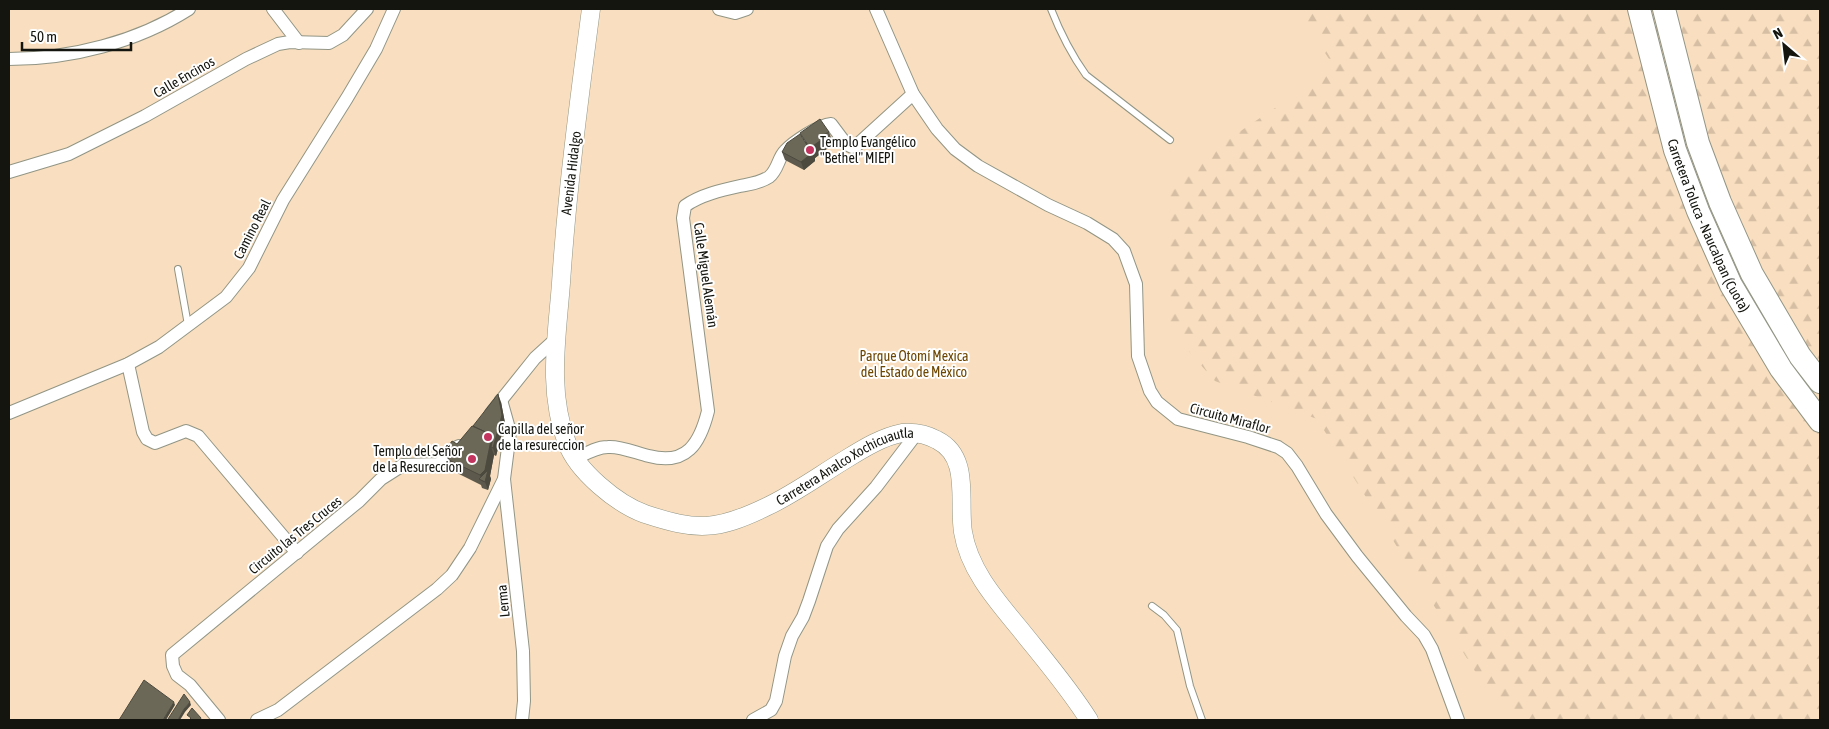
<svg xmlns="http://www.w3.org/2000/svg" width="1829" height="729" font-family="'Asap Condensed',sans-serif">
	<style>
		.green { fill: #f9dfbf }
		.forest { fill: url(#forest-firs) }
		.lines { fill: none; stroke-linecap: round; stroke-linejoin: round }
		.service-casing { stroke: #929585; stroke-width: 8 }
		.minor-casing { stroke: #929585; stroke-width: 14 }
		.secondary-casing { stroke: #929585; stroke-width: 19 }
		.motorway-casing { stroke: #929585; stroke-width: 24 }
		.service { stroke: #fff; stroke-width: 6 }
		.minor { stroke: #fff; stroke-width: 12 }
		.secondary { stroke: #fff; stroke-width: 18 }
		.motorway { stroke: #fff; stroke-width: 22 }
		.wall { fill: #5d594c }
		.shaded-wall { fill: #4c493e }
		.building { fill: #6c6858; stroke: #4c493e }
		.poi-dot { fill: #c3345e; stroke: #fff; stroke-width: 2 }
		.labels { text-anchor: middle; stroke-width: 4; stroke-linejoin: round; paint-order: stroke }
		.street-label { font-size: 14px; fill: #14150f; stroke: #fff }
		.poi-label { font-size: 14px; fill: #14150f; stroke: #fff; text-anchor: start }
		.park-label { font-size: 14px; fill: #6d4600; stroke: #fff }
	</style>
	<defs>
		<pattern id="forest-firs" width="22" height="20" patternUnits="userSpaceOnUse" patternTransform="scale(1.25)"><rect width="22" height="20" fill="#f9dfbf"/><path d="M5 1l3.5 6h-7zM16 11l3.5 6h-7z" fill="#d5bea3"/></pattern>
	</defs>
	<rect width="100%" height="100%" fill="#f8fce9"/>
	<rect class="green" x="9" y="9" width="1811" height="711"/>
	<polygon class="forest" points="1296,9 1820,9 1820,720 1513,720 1488,692 1317,419 1215,381 1169,329 1167,180 1335,68"/>
	<g class="lines">
		<g class="service-casing">
			<g id="service">
				<path d="M1051,9C1060,32 1071,54 1086,75L1170,140"/>
				<polyline points="178,269 188,325"/>
				<polyline points="1152,606 1164,615 1177,630 1190,686 1202,720"/>
			</g>
		</g>
		<g class="minor-casing">
			<g id="minor">
				<polyline points="273,9 299,43"/>
				<polyline points="719,9 735,13 747,9"/>
				<polyline points="876,9 913,94 937,129 955,149 978,166 1048,205 1087,223 1113,239 1124,251 1136,284 1138,356 1150,391 1157,402 1178,419 1248,437 1278,447 1287,453 1297,466 1326,514 1357,556 1406,616 1424,635 1432,649 1458,720"/>
				<path d="M9,59C71,59 137,42 189,9"/>
				<polyline points="9,172 69,154 145,116 246,59 278,44 290,42 329,43 343,35 367,9"/>
				<polyline points="128,364 143,432 147,439 155,443 186,431 198,436 297,553"/>
				<polyline points="9,413 128,364 159,347 226,297 249,268 283,200 347,98 376,49 394,9"/>
				<polyline points="491,413 535,358 557,338"/>
				<path d="M575,459C585,454 596,447 608,447C621,446 636,453 649,456C687,466 700,443 708,411L683,218L685,206C700,195 722,190 740,186C750,184 760,183 769,177C778,170 778,158 785,151C793,142 819,125 831,124L846,144L852,147L857,145L913,94"/>
				<polyline points="504,479 523,651 524,701 522,720"/>
				<polyline points="219,720 190,685 177,675 173,666 172,655 359,501 381,479 403,465 439,464 453,449 459,446"/>
				<polyline points="257,720 278,710 437,589 452,575 470,548 504,479 510,432 501,400"/>
				<polyline points="753,720 771,710 776,701 785,656 792,636 803,617 809,601 827,546 838,529 876,487 917,433"/>
			</g>
		</g>
		<g class="secondary-casing">
			<g id="secondary">
				<path id="s1" d="M591,9C579,100 567,191 561,283C557,337 547,391 567,443C577,471 617,504 645,514C697,531 716,531 766,507C792,495 817,477 843,461C861,450 881,437 902,433C914,432 926,434 937,440C971,457 958,501 963,532C969,570 997,601 1020,629C1044,659 1069,688 1089,720"/>
			</g>
		</g>
		<g class="motorway-casing">
			<g id="motorway">
				<path id="s2" d="M1639,9L1675,150L1698,211L1731,285L1781,369L1820,421"/>
				<polyline points="1664,9 1698,143 1720,202 1752,274 1800,356 1820,382"/>
			</g>
		</g>
		<use href="#service" class="service"/>
		<use href="#minor" class="minor"/>
		<use href="#secondary" class="secondary"/>
		<use href="#motorway" class="motorway"/>
	</g>
	<g class="wall">
		<polygon points="829,132 833,143 827,146 828,148 815,158 815,161 804,170 785,160 782,152"/>
		<polygon points="501,402 505,423 496,456 494,455 490,476 491,479 488,490 482,488 481,485 453,471 445,452 457,444 473,426"/>
	</g>
	<g class="shaded-wall">
		<polygon points="824,138 828,148 815,158 815,161 804,170 801,162 812,153 810,148"/>
		<polygon points="498,394 501,402 505,423 496,456 493,448 491,447 494,455 490,476 491,479 488,490 485,482 482,481 480,475"/>
		<polygon points="174,702 175,705 166,720 163,720"/>
		<polygon points="190,702 191,705 185,712 180,720 178,720 184,709"/>
	</g>
	<g class="building">
		<polygon points="820,119 829,132 823,135 824,138 810,148 800,133"/>
		<polygon points="800,134 812,153 801,162 782,152 787,143"/>
		<polygon points="498,394 502,415 493,448 491,447 493,438 492,435 473,426"/>
		<polygon points="472,426 492,435 485,470 480,475 449,460 445,452 452,441 457,444"/>
		<polygon points="488,470 485,482 479,479"/>
		<polygon points="144,680 174,702 163,720 119,720"/>
		<polygon points="184,694 190,702 184,709 178,720 170,720 168,719"/>
		<polygon points="192,708 201,718 200,720 189,720 191,718 187,715"/>
	</g>
	<g class="poi-dot">
		<circle cx="810" cy="150" r="5"/>
		<circle cx="488" cy="437" r="5"/>
		<circle cx="472" cy="459" r="5"/>
	</g>
	<g class="labels">
		<g class="street-label">
			<text transform="translate(184 77) rotate(-30)" y="5">Calle Encinos</text>
			<text transform="translate(571 173) rotate(-83)" y="5">Avenida Hidalgo</text>
			<text dy="5" stroke="none"><textPath href="#s2" startOffset="228">Carretera Toluca - Naucalpan (Cuota)</textPath></text>
			<text transform="translate(252 229) rotate(-63)" y="5">Camino Real</text>
			<text transform="translate(706 275) rotate(82)" y="5">Calle Miguel Alemán</text>
			<text transform="translate(1230 418) rotate(15)" y="5">Circuito Miraflor</text>
			<text dy="5" stroke="none"><textPath href="#s1" startOffset="761">Carretera Analco Xochicuautla</textPath></text>
			<text transform="translate(295 535) rotate(-39)" y="5">Circuito las Tres Cruces</text>
			<text transform="translate(503 601) rotate(-96)" y="5">Lerma</text>
		</g>
		<g class="poi-label">
			<text x="820" y="147">Templo Evangélico<tspan x="820" dy="16">"Bethel" MIEPI</tspan></text>
			<text x="498" y="434">Capilla del señor<tspan x="498" dy="16">de la resureccion</tspan></text>
			<text x="462" y="456" text-anchor="end">Templo del Señor<tspan x="462" dy="16">de la Resureccion</tspan></text>
		</g>
		<g class="park-label">
			<text x="914" y="361">Parque Otomí Mexica<tspan x="914" dy="16">del Estado de México</tspan></text>
		</g>
	</g>
	<rect width="1829" height="729" fill="none" stroke="#14150f" stroke-width="20"/>
	<g transform="translate(1784 45) rotate(332)" stroke="#ffffff" stroke-width="4" paint-order="stroke">
	<path d="M0-4L9 19L0 12L-9 19Z" fill="#14150f"/>
	<text y="-8" font-size="14" font-weight="bold" text-anchor="middle" fill="#14150f">N</text>
	</g>
	<path d="M22 42v8h109v-8" fill="none" stroke="#14150f" stroke-width="2.5"/>
	<text x="30" y="42" font-size="15" fill="#14150f" stroke="#ffffff" stroke-width="4" paint-order="stroke">50 m</text>
</svg>
